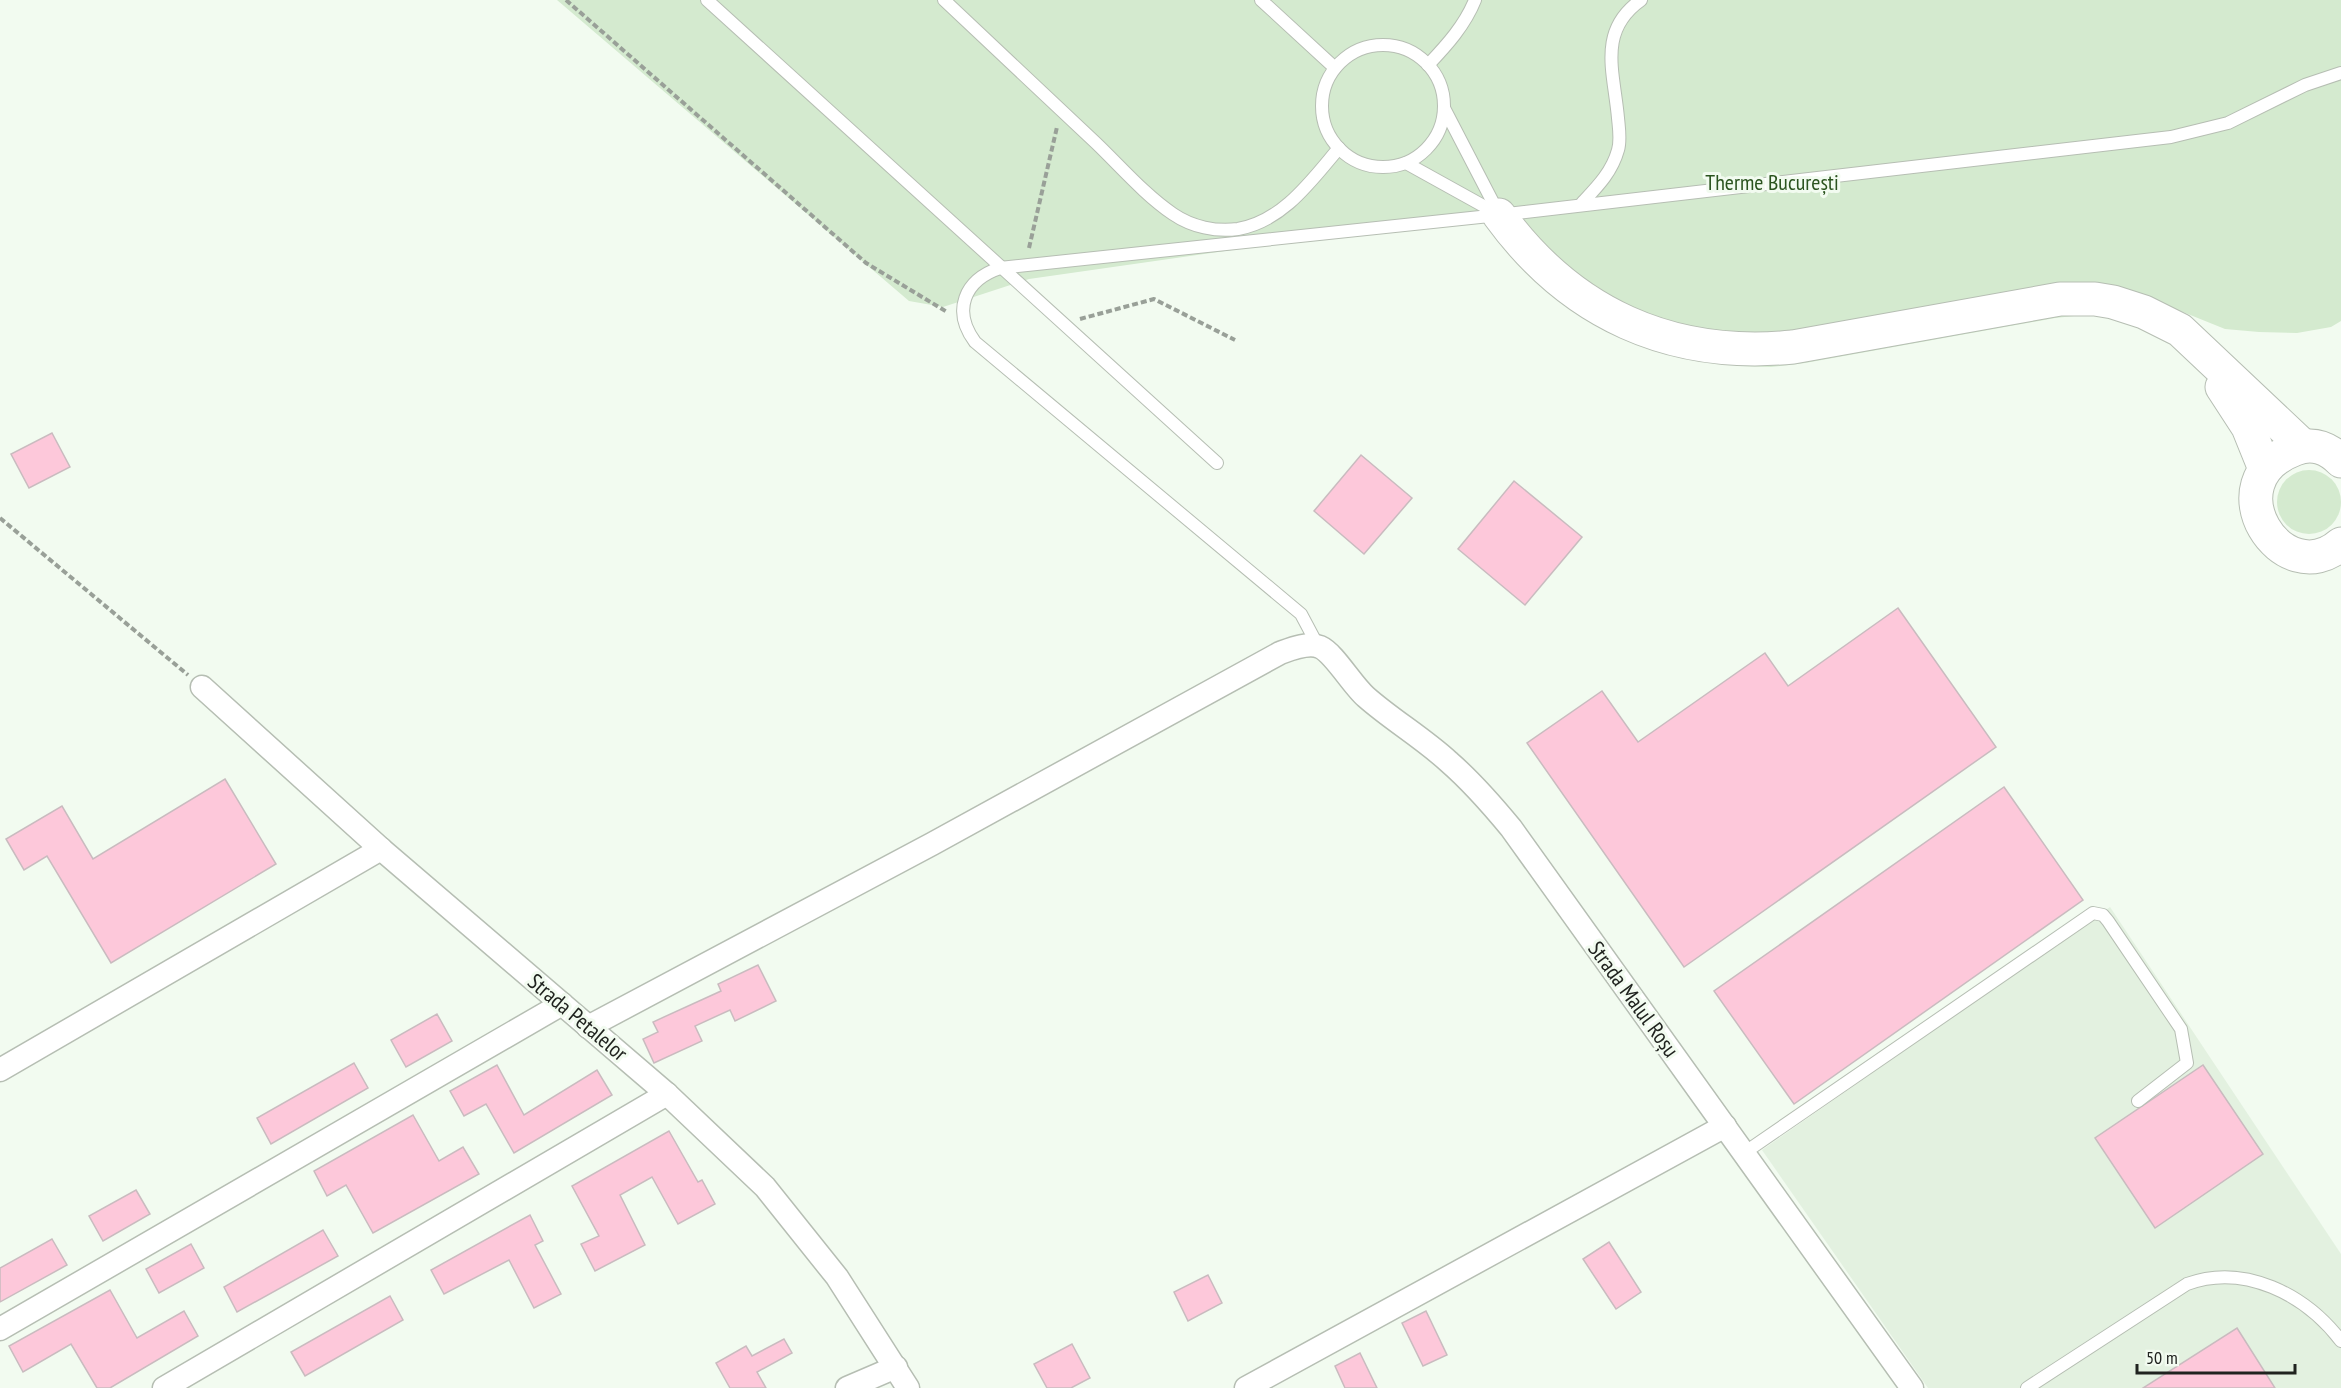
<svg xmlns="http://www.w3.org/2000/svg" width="2341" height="1388" font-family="'PT Sans Narrow',sans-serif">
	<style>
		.built { fill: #e3f1e0 }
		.green { fill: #d4eacf }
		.building { fill: #fdc8da; stroke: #c9bbbf; stroke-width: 1.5 }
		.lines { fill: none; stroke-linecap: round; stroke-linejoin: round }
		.lane-casing { stroke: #b6beb3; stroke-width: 14 }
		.street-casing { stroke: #b6beb3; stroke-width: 25 }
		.secondary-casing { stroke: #b6beb3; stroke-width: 35 }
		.path { stroke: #99a098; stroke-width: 4; stroke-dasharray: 6 3; stroke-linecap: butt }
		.lane { stroke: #fff; stroke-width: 12 }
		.street { stroke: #fff; stroke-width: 22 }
		.secondary { stroke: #fff; stroke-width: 33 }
		.labels { text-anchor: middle; stroke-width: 6; stroke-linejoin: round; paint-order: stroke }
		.park-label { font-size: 22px; fill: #2b541f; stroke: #f2fbf0 }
		.street-label { font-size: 22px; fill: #20231f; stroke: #f2fbf0 }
	</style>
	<rect width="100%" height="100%" fill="#f2fbf0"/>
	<polygon class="built" points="2110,907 2341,1254 2341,1388 1928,1388 1762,1150"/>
	<g class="green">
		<polygon points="557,0 2341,0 2341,321 2331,327 2297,333 2259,332 2225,329 2168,306 2121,320 2093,314 2055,318 1805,363 1771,367 1740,366 1704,360 1666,350 1500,215 1456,218 1029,279 943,307 909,301"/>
		<circle cx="2309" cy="502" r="32"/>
	</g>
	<g class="building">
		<polygon points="52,433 70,467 29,488 11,454"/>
		<polygon points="1361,455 1412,498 1364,554 1314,511"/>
		<polygon points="1514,481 1582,537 1525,605 1458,549"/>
		<polygon points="1898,608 1996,747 1684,967 1527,743 1602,691 1638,742 1765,653 1788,686"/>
		<polygon points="225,779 276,864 111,963 47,856 24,870 6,839 62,806 93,859"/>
		<polygon points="2004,787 2083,900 1794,1104 1714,991"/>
		<polygon points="758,965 776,1001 735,1021 730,1010 695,1026 702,1041 654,1063 643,1039 658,1032 653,1022 721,991 718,984"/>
		<polygon points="437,1014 452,1041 406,1067 391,1040"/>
		<polygon points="354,1063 368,1088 271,1144 257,1118"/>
		<polygon points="497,1065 524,1115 597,1070 612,1095 514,1153 486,1104 464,1116 450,1091"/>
		<polygon points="2203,1065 2263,1154 2155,1228 2095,1138"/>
		<polygon points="413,1115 439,1161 463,1147 479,1174 373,1233 346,1185 327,1196 314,1171"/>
		<polygon points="669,1131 698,1182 702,1180 715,1204 678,1224 652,1177 620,1195 645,1245 595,1271 581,1244 599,1236 572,1186"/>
		<polygon points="136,1190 150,1214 103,1241 89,1216"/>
		<polygon points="530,1215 543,1241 535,1245 561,1294 534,1308 509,1260 444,1294 431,1270"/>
		<polygon points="323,1230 338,1256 237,1312 224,1287"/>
		<polygon points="52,1239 67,1265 0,1302 0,1268"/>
		<polygon points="1609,1242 1641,1292 1616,1309 1583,1259"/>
		<polygon points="191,1244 204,1268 159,1293 146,1269"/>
		<polygon points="1208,1275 1222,1303 1188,1321 1174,1292"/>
		<polygon points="110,1290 137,1338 184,1311 198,1336 110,1388 97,1388 71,1344 23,1372 9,1346"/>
		<polygon points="390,1296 403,1320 305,1376 291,1352"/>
		<polygon points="1426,1311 1447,1355 1423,1366 1402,1323"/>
		<polygon points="2237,1328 2275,1388 2143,1388"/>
		<polygon points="784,1339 792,1353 757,1372 766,1388 730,1388 716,1363 746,1346 752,1356"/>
		<polygon points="1072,1344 1090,1378 1071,1388 1047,1388 1034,1364"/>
		<polygon points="1360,1353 1377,1388 1345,1388 1335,1366"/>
	</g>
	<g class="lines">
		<g class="lane-casing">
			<g id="lane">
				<polyline points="707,0 1217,463"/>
				<path d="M944,0C995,48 1046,96 1096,143C1121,167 1145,195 1173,214C1192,227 1216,232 1238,229C1283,221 1311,181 1339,148"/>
				<polyline points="1261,0 1335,68"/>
				<circle cx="1383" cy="106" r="61"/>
				<path d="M1428,65C1447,45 1465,25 1475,0"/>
				<polyline points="1444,108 1499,214"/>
				<polyline points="1406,163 1498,214"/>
				<path d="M1582,203C1597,187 1612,172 1618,150C1621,140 1619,129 1618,118C1614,72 1597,31 1641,0"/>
				<path d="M1318,646L1301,614L975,342C952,311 964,280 1000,268L1499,215L2171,137L2228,123L2305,85L2341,73"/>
				<polyline points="1744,1153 2093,913 2103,915 2108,921 2181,1029 2187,1063 2138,1101"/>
				<path d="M2027,1388L2187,1284C2244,1263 2305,1294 2341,1341"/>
			</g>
		</g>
		<g class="street-casing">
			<g id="street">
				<polyline points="202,687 381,849 667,1094 765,1187 837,1277 908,1388"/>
				<path d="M588,1027L932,844L1280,653C1291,649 1308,642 1320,647C1334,653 1352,685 1366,697C1392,720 1423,738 1449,762C1472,782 1492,805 1511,828L1912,1388"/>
				<polyline points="0,1070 381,849"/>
				<polyline points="0,1329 562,1004"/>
				<polyline points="164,1388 667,1094"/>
				<polyline points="847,1388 896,1367"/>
				<polyline points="1246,1388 1725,1126"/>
			</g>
		</g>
		<g class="secondary-casing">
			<g id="secondary">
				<path d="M1499,215C1571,314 1671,359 1793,347L2060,299H2095L2113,302L2144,312L2180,330L2303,446"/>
				<polyline points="2222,387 2248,427 2265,469"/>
				<path d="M2341,461C2328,448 2313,442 2295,449C2209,481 2283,595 2341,544"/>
			</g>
		</g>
		<g class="path">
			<polyline points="566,0 866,263 947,312"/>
			<polyline points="1029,248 1057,127"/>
			<polyline points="1080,319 1154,299 1235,340"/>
			<polyline points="0,518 188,675"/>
		</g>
		<use href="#lane" class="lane"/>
		<use href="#street" class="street"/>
		<use href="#secondary" class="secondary"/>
	</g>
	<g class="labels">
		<g class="park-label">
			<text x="1772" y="190">Therme București</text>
		</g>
		<g class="street-label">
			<text transform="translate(1634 999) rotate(54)" y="8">Strada Malul Roșu</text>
			<text transform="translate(578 1017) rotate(40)" y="8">Strada Petalelor</text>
		</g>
	</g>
	<path d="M2137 1364v9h158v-9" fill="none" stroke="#20231f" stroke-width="3"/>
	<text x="2146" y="1364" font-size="18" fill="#20231f" stroke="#f2fbf0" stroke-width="4.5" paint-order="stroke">50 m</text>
</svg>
